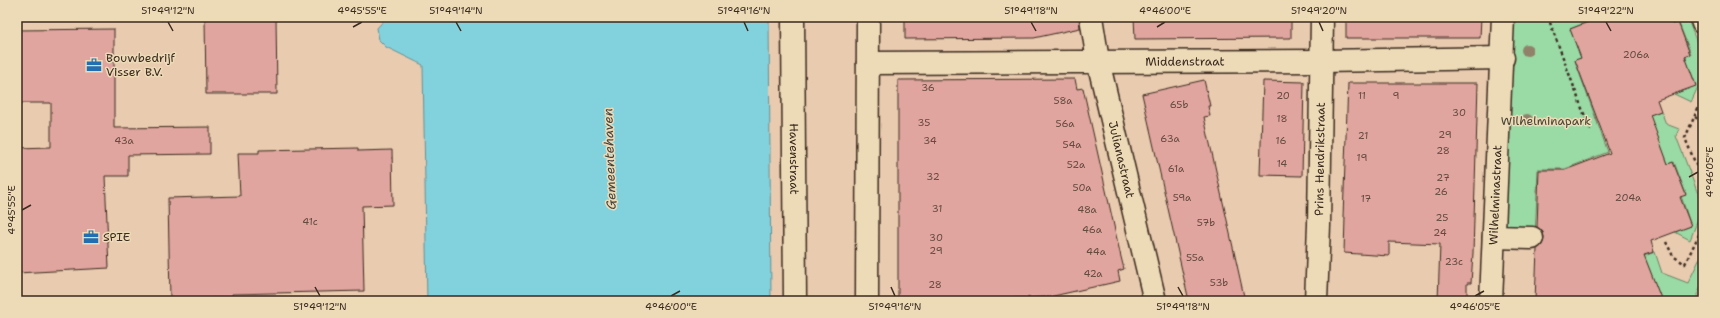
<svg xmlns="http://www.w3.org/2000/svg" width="1720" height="318" font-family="'Shantell Sans',sans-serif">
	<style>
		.green { fill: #99daa5; stroke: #6a8262 }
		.water { fill: #82d2de; stroke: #668f91 }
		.building { fill: #e0a59f; stroke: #3b2a1e }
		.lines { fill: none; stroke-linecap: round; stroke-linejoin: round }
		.minor-casing { stroke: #3b2a1e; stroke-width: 25 }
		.path { stroke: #3b2a1e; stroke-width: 2.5; stroke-dasharray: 3 3; stroke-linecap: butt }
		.minor { stroke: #eddbb8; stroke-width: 22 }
		.tree { fill: #91816b }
		.ticks { fill: none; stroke: #3b2a1e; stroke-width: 1.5 }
		.labels { text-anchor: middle; stroke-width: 3; stroke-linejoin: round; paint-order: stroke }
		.number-label { font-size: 10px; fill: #64493e }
		.poi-label { font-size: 12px; fill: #3b2a1e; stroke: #eddbb8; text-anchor: start }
		.street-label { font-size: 12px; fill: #3b2a1e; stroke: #eddbb8 }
		.park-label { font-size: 12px; fill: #494432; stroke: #eddbb8 }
		.water-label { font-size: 13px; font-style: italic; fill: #46433b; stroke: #eddbb8 }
		.neatline { fill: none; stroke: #3b2a1e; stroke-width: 1.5 }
		.ticks-label { font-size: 10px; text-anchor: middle; fill: #3b2a1e }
	</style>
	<rect width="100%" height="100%" fill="#e9cbb0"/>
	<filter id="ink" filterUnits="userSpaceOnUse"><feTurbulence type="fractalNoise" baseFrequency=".025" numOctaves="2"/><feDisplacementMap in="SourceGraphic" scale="8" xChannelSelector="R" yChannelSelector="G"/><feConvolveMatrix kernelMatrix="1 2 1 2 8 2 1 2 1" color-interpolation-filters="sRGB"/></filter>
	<g filter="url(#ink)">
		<g class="green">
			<polygon points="1502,17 1601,17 1570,29 1581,58 1575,61 1608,152 1565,169 1538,169 1535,237 1496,235"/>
			<polygon points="1670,17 1687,17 1699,48 1703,50 1703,76 1691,102 1674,94 1696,85 1685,57 1691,54 1678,21 1672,23"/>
			<polygon points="1661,111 1666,124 1679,129 1676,136 1703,207 1690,240 1675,232 1691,226 1681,196 1686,194 1674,162 1668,164 1649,115"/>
			<polygon points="1655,252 1662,273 1688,283 1703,252 1703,282 1697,295 1699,301 1662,301 1644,256"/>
		</g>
		<polygon class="water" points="387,17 769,17 771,301 427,301 423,65 386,47 379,40 377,28"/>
		<g class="building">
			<polygon points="205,17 276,17 277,94 206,94"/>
			<polygon points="905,17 1079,17 1080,28 1034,38 905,39"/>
			<polygon points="1134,17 1291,17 1291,38 1135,39"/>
			<polygon points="1346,17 1481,17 1480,38 1346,38"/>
			<polygon points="1601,17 1670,17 1672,24 1678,22 1690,54 1685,56 1696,86 1657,100 1661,111 1650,115 1668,164 1673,162 1686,195 1680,197 1691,226 1651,241 1654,252 1644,255 1662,301 1535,301 1537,249 1542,245 1544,239 1543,232 1537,227 1539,170 1565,170 1610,153 1575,60 1581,58 1570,29"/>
			<polygon points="114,29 114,128 210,127 210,154 128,155 128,176 105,176 109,268 17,273 17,148 51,147 51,103 17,103 17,30"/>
			<polygon points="1075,79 1077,89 1083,88 1121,257 1124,269 1118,271 1120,281 1049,297 985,299 985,301 898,301 898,80"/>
			<polygon points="1204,80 1210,106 1208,106 1210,116 1204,117 1245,301 1189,301 1142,94"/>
			<polygon points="1263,81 1304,82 1302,176 1260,175"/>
			<polygon points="1348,83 1478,83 1473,253 1471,283 1467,283 1467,301 1438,301 1440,244 1389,242 1389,256 1344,253 1345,217 1343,217"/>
			<polygon points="358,148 358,151 392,150 393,205 362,206 364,291 232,294 232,298 170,299 168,198 240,196 238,153 259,153 259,150"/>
		</g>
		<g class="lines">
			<g class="minor-casing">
				<g id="minor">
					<path id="s1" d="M793,17L795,301"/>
					<path id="s2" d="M1091,17L1098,61L1155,301"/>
					<polyline points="1701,17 1703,23"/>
					<path id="s3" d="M868,63L1322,61L1503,58"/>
					<polyline points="1494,237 1532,238"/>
					<polyline points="867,301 868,17"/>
					<path id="s4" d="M1316,301L1319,225L1322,17"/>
					<path id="s5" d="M1491,301L1503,17"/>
				</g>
			</g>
			<g class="path">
				<polyline points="1558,17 1549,20 1590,130"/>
				<polyline points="1703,97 1685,138 1703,182"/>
				<polyline points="1695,117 1703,122"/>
				<polyline points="1666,242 1673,256 1685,264 1703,226"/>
				<polyline points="1703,301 1701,296 1703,291"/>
			</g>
			<use href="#minor" class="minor"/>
		</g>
		<g class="tree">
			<circle cx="1527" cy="50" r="6"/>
			<circle cx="1527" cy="120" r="6"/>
		</g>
	</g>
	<path class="ticks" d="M168,22L173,31M456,22L461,31M744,22L748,31M1031,22L1036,31M1319,22L1323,31M1606,22L1611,31M353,27L362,22M1157,27L1165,22M1689,177L1698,172M22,210L31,205M315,287L320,296M891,287L895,296M1178,287L1183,296M671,296L680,291M1475,296L1484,291"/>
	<defs>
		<g id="office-bare" transform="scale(1.2)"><path d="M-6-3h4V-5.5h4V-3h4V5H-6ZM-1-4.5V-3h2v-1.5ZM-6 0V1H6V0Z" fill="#1f6fb2" stroke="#eddbb8" stroke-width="2.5" paint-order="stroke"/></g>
	</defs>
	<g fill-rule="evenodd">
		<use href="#office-bare" x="94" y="65"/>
		<use href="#office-bare" x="91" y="237"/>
	</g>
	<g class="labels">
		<g class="number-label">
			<text x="1636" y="58">206a</text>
			<text x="928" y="91">36</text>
			<text x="1283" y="99">20</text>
			<text x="1362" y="99">11</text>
			<text x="1396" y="99">9</text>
			<text x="1063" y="104">58a</text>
			<text x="1179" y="108">65b</text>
			<text x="1459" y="116">30</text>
			<text x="1282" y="122">18</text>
			<text x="924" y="126">35</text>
			<text x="1065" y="127">56a</text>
			<text x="1445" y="138">29</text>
			<text x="1363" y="139">21</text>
			<text x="1170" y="142">63a</text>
			<text x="124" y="144">43a</text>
			<text x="930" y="144">34</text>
			<text x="1281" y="144">16</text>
			<text x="1072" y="148">54a</text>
			<text x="1443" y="154">28</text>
			<text x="1362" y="161">19</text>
			<text x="1282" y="167">14</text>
			<text x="1076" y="168">52a</text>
			<text x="1176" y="172">61a</text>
			<text x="933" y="180">32</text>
			<text x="1443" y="181">27</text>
			<text x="1082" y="191">50a</text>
			<text x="1441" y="195">26</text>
			<text x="1182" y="201">59a</text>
			<text x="1628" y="201">204a</text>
			<text x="1366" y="202">17</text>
			<text x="937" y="212">31</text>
			<text x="1087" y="213">48a</text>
			<text x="1442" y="221">25</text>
			<text x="310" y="225">41c</text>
			<text x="1206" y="226">57b</text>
			<text x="1092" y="233">46a</text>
			<text x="1440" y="236">24</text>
			<text x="936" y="241">30</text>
			<text x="936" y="254">29</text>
			<text x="1096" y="255">44a</text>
			<text x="1195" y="261">55a</text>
			<text x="1454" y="265">23c</text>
			<text x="1093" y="277">42a</text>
			<text x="1219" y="286">53b</text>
			<text x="935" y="288">28</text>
		</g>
		<g class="poi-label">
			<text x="106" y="62">Bouwbedrijf<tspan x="106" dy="14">Visser B.V.</tspan></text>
			<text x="103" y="241">SPIE</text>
		</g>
		<g class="street-label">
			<text dy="4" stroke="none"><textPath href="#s3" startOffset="317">Middenstraat</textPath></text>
			<text dy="4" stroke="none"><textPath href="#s1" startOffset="142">Havenstraat</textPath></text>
			<text dy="4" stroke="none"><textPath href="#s2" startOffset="146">Julianastraat</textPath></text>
			<text dy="4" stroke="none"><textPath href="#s4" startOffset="142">Prins Hendrikstraat</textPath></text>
			<text dy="4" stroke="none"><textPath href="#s5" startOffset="106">Wilhelminastraat</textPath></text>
		</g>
		<g class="park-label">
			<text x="1546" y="125">Wilhelminapark</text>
		</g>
		<g class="water-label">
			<text transform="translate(609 159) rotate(-92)" y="5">Gemeentehaven</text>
		</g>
	</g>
	<rect width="1720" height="318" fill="none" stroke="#eddbb8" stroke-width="44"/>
	<rect x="22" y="22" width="1676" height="274" class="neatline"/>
	<g class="ticks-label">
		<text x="168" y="14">51°49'12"N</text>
		<text x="362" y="14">4°45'55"E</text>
		<text x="456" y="14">51°49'14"N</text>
		<text x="744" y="14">51°49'16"N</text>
		<text x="1031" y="14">51°49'18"N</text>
		<text x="1165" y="14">4°46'00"E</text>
		<text x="1319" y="14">51°49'20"N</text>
		<text x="1606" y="14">51°49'22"N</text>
		<text transform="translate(1709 172) rotate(-90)" y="4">4°46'05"E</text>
		<text transform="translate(11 210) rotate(-90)" y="4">4°45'55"E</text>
		<text x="320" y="310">51°49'12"N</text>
		<text x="671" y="310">4°46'00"E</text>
		<text x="895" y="310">51°49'16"N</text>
		<text x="1183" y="310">51°49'18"N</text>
		<text x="1475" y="310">4°46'05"E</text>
	</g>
</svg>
